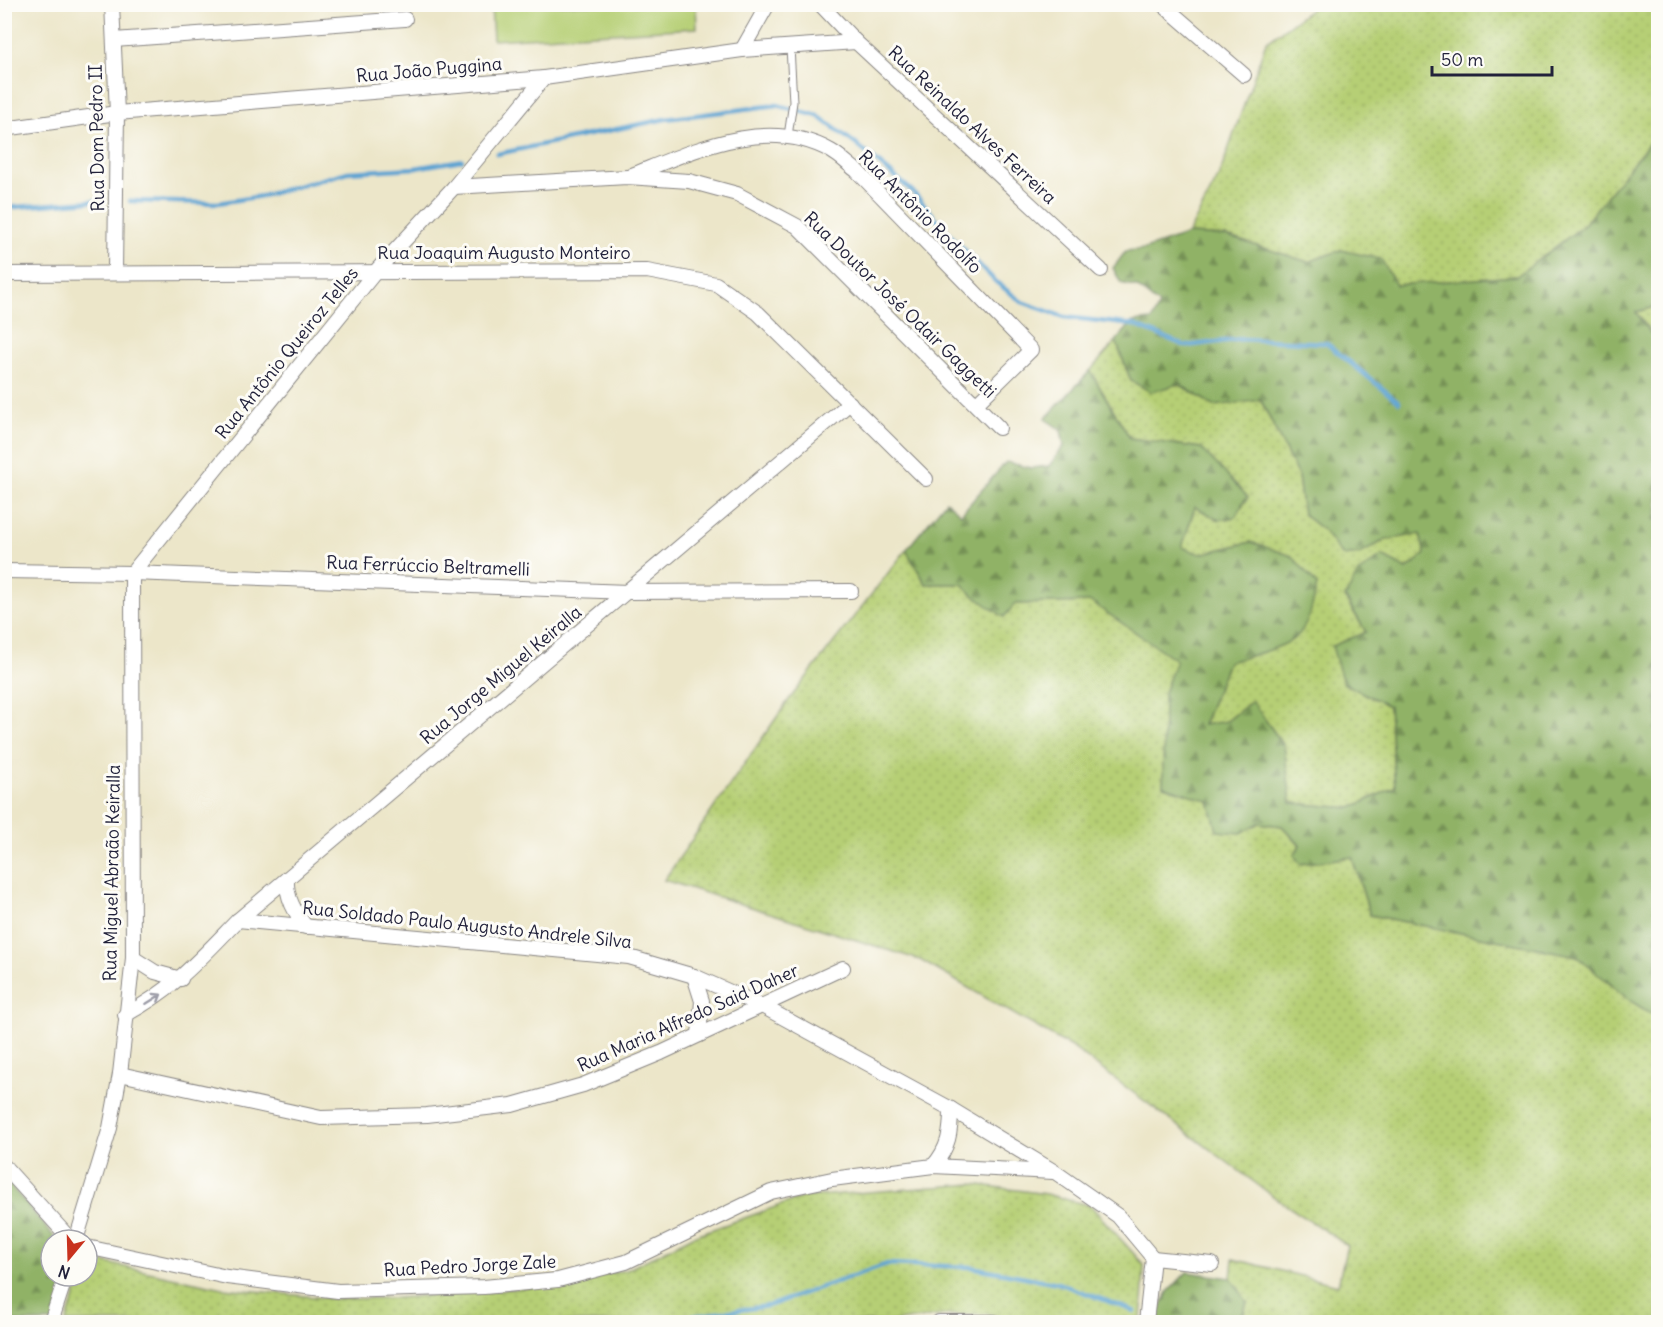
<svg xmlns="http://www.w3.org/2000/svg" width="1663" height="1327" font-family="Delius,sans-serif">
	<style>
		.grass { fill: url(#grass-dots); stroke: #6c7858; stroke-width: 1.5 }
		.forest { fill: url(#forest-firs); stroke: #596a50; stroke-width: 1.5 }
		.garden { fill: #b6cf75; stroke: #6c7858; stroke-width: 1.5 }
		.lines { fill: none; stroke-linecap: round; stroke-linejoin: round }
		.stream { stroke: #5ca3d2; stroke-width: 4.5 }
		.service-casing { stroke: #878482; stroke-width: 9 }
		.minor-casing { stroke: #878482; stroke-width: 16 }
		.service { stroke: #fff; stroke-width: 7 }
		.minor { stroke: #fff; stroke-width: 14 }
		.oneway { stroke: #9c9ca7 }
		.labels { text-anchor: middle; stroke-width: 6; stroke-linejoin: round; paint-order: stroke }
		.street-label { font-size: 18px; fill: #22223b; stroke: #fdfcf7 }
	</style>
	<defs>
		<pattern id="grass-dots" width="8" height="8" patternUnits="userSpaceOnUse" patternTransform="scale(1.5)"><rect width="8" height="8" fill="#b6cf75"/><path d="M2 2h.1M6 6h.1" fill="none" stroke="#9cb166" stroke-width="1.8" stroke-linecap="round"/></pattern>
		<pattern id="forest-firs" width="22" height="20" patternUnits="userSpaceOnUse" patternTransform="scale(1.5)"><rect width="22" height="20" fill="#90b266"/><path d="M5 1l3.5 6h-7zM16 11l3.5 6h-7z" fill="#759055"/></pattern>
	</defs>
	<rect width="100%" height="100%" fill="#fdfcf7"/>
	<filter id="ink" filterUnits="userSpaceOnUse"><feTurbulence type="fractalNoise" baseFrequency=".0167" numOctaves="2"/><feDisplacementMap in="SourceGraphic" scale="12" xChannelSelector="R" yChannelSelector="G"/><feConvolveMatrix kernelMatrix="1 2 1 2 8 2 1 2 1" color-interpolation-filters="sRGB"/></filter>
	<filter id="wash" filterUnits="userSpaceOnUse"><feTurbulence type="fractalNoise" baseFrequency=".008" numOctaves="4" result="noise"/><feDisplacementMap in="SourceGraphic" scale="24" xChannelSelector="R" yChannelSelector="G"/><feGaussianBlur stdDeviation="1.35" result="paint"/><feColorMatrix in="noise" values="0 0 0 0 0 0 0 0 0 0 0 0 0 0 0 0 0 1.4 0 .05"/><feComposite in="paint" operator="in"/></filter>
	<g filter="url(#wash)">
		<rect width="100%" height="100%" fill="#ece6c9"/>
		<g class="grass">
			<polygon points="1317,5 1658,5 1658,132 1583,226 1517,276 1395,285 1341,250 1308,262 1226,236 1188,234 1219,176 1266,42"/>
			<polygon points="1658,306 1658,344 1636,312"/>
			<polygon points="1116,341 1131,381 1179,384 1214,406 1260,399 1298,476 1303,514 1323,530 1343,556 1360,554 1385,540 1420,534 1425,554 1407,570 1345,598 1366,632 1343,683 1389,706 1395,787 1351,808 1291,803 1284,746 1252,701 1227,721 1203,726 1228,662 1261,653 1251,542 1200,554 1182,547 1195,506 1218,520 1201,448 1130,438 1090,371"/>
			<polygon points="906,550 926,584 962,584 974,596 1015,604 1091,602 1177,660 1164,693 1209,801 1241,833 1259,823 1282,826 1300,846 1300,864 1352,857 1370,915 1578,956 1629,1000 1658,1018 1658,1322 1316,1322 1297,1320 1293,1322 1241,1322 1247,1302 1231,1278 1233,1259 1338,1285 1347,1245 1281,1202 1073,1048 920,960 664,880 788,701"/>
			<polygon points="973,1184 1046,1194 1091,1206 1144,1265 1141,1322 1025,1322 989,1314 945,1315 891,1322 66,1322 82,1276 87,1276 87,1263 102,1262 223,1288 336,1299 397,1298 526,1288 627,1270 693,1236 804,1197"/>
		</g>
		<g class="forest">
			<path d="M1658,132V306L1636,312L1658,344V507L1656,536L1658,538V1018L1629,1000L1577,956L1370,915L1352,857L1300,864L1294,855L1300,845L1282,826L1259,823L1241,833L1217,831L1209,801L1163,786L1164,693L1176,660L1091,602L1015,604L1004,617L974,596L962,584H926L906,550L946,501L961,514L1006,462L1031,468L1049,466L1064,446L1061,430L1045,419L1090,371L1130,438L1201,448L1248,497L1235,517L1219,520L1195,507L1182,547L1200,554L1251,542L1292,556L1317,585C1313,601 1310,622 1299,634C1288,648 1245,657 1228,662L1203,725L1227,721L1252,701L1284,746L1291,803L1351,808L1395,787L1389,706L1343,683L1332,646L1366,632L1345,597L1358,573L1382,556L1407,569L1425,554L1420,534L1385,540L1360,554L1343,556L1323,530L1303,514L1298,476L1261,400L1214,406L1179,384L1151,392L1131,381L1116,341L1133,322L1152,320L1159,305L1137,287L1121,283L1113,268L1126,251L1145,249L1188,234L1226,236L1308,262L1341,250L1381,259L1396,285L1517,276L1583,226Z"/>
			<polygon points="4,1178 57,1240 51,1240 51,1276 74,1276 58,1322 5,1322"/>
			<polygon points="1187,1272 1231,1278 1247,1302 1241,1322 1158,1322 1156,1319 1168,1292"/>
		</g>
		<polygon class="garden" points="491,5 696,5 697,28 493,40"/>
		<g class="lines">
			<g class="stream">
				<polyline points="497,154 665,119 777,105 818,116 857,145 912,191 954,239 996,282 1022,302 1064,317 1134,325 1186,346 1242,339 1326,343 1399,402"/>
				<polyline points="130,201 218,203 262,196 348,172 415,168 462,160"/>
				<polyline points="4,208 104,200"/>
				<polyline points="652,1322 768,1306 887,1264 971,1267 1058,1283 1134,1311"/>
			</g>
		</g>
	</g>
	<g filter="url(#ink)">
		<g class="lines">
			<g class="service-casing">
				<polyline id="service" points="788,136 793,102 790,47"/>
			</g>
			<g class="minor-casing">
				<g id="minor">
					<polyline points="112,4 117,113 115,271"/>
					<polyline points="820,4 856,42 1101,270"/>
					<polyline points="1162,4 1244,75"/>
					<polyline points="114,40 405,19"/>
					<polyline points="742,50 768,4"/>
					<polyline points="4,129 117,113 544,78 742,50 856,42"/>
					<path d="M632,175C693,151 766,115 831,151C840,156 848,164 857,171L1031,350L976,404"/>
					<polyline points="454,187 627,177 689,181 737,194 797,226 999,428"/>
					<polyline points="4,274 647,271 716,284 758,313 926,479"/>
					<polyline points="4,571 132,573 628,592 851,591"/>
					<path d="M287,879C286,898 295,912 306,927"/>
					<polyline points="238,920 629,957 694,976 762,1006 951,1109 1055,1172 1118,1216 1153,1258 1146,1322"/>
					<polyline points="133,958 155,972 181,979"/>
					<polyline points="694,976 702,1001 699,1035"/>
					<path d="M125,1015C174,989 200,959 238,920L850,403"/>
					<polyline points="120,1074 321,1118 427,1115 512,1105 583,1085 661,1053 843,968"/>
					<polyline points="4,1166 71,1240"/>
					<path d="M933,1166C949,1148 951,1132 951,1109"/>
					<polyline points="76,1240 110,1128 120,1074 133,958 132,573 376,271 454,187 544,78"/>
					<polyline points="87,1247 227,1277 338,1291 484,1287 558,1280 626,1262 771,1192 832,1179 933,1166 1053,1172"/>
					<polyline points="1153,1258 1212,1264"/>
					<polyline points="51,1322 66,1276"/>
					<polyline points="939,1322 994,1322"/>
				</g>
			</g>
			<use href="#service" class="service"/>
			<use href="#minor" class="minor"/>
		</g>
		<defs><path id="oneway-shaft" d="M-6 0H5M1.5-3L5.5 0L1.5 3" fill="none" stroke-width="1.6" stroke-linecap="round" stroke-linejoin="round" transform="scale(1.5)"/></defs>
		<use class="oneway" href="#oneway-shaft" transform="translate(154 999) rotate(-32)"/>
	</g>
	<g class="labels">
		<g class="street-label">
			<text transform="translate(429 70) rotate(-5)" y="6">Rua João Puggina</text>
			<text transform="translate(972 125) rotate(43)" y="6">Rua Reinaldo Alves Ferreira</text>
			<text transform="translate(97 138) rotate(-91)" y="6">Rua Dom Pedro II</text>
			<text transform="translate(920 212) rotate(45)" y="6">Rua Antônio Rodolfo</text>
			<text x="504" y="259">Rua Joaquim Augusto Monteiro</text>
			<text transform="translate(900 305) rotate(44)" y="6">Rua Doutor José Odair Gaggetti</text>
			<text transform="translate(287 353) rotate(-51)" y="6">Rua Antônio Queiroz Telles</text>
			<text transform="translate(428 566) rotate(2)" y="6">Rua Ferrúccio Beltramelli</text>
			<text transform="translate(501 675) rotate(-40)" y="6">Rua Jorge Miguel Keiralla</text>
			<text transform="translate(112 873) rotate(-89)" y="6">Rua Miguel Abraão Keiralla</text>
			<text transform="translate(467 925) rotate(6)" y="6">Rua Soldado Paulo Augusto Andrele Silva</text>
			<text transform="translate(688 1018) rotate(-24)" y="6">Rua Maria Alfredo Said Daher</text>
			<text transform="translate(470 1266) rotate(-3)" y="6">Rua Pedro Jorge Zale</text>
		</g>
	</g>
	<rect width="1663" height="1327" fill="none" stroke="#fdfcf7" stroke-width="24"/>
	<g transform="translate(69 1258) rotate(199)"><circle r="28" fill="#fdfcf7" stroke="#a5a5ac" stroke-width="1.5"/>
	<path d="M0-4.5L10 22L0 15L-10 22Z" fill="#c8321e"/>
	<text y="-9" font-size="16" font-weight="bold" text-anchor="middle" fill="#22223b">N</text>
	</g>
	<path d="M1432 66v9h120v-9" fill="none" stroke="#22223b" stroke-width="3"/>
	<text x="1441" y="66" font-size="18" fill="#22223b" stroke="#fdfcf7" stroke-width="4.5" paint-order="stroke">50 m</text>
</svg>
